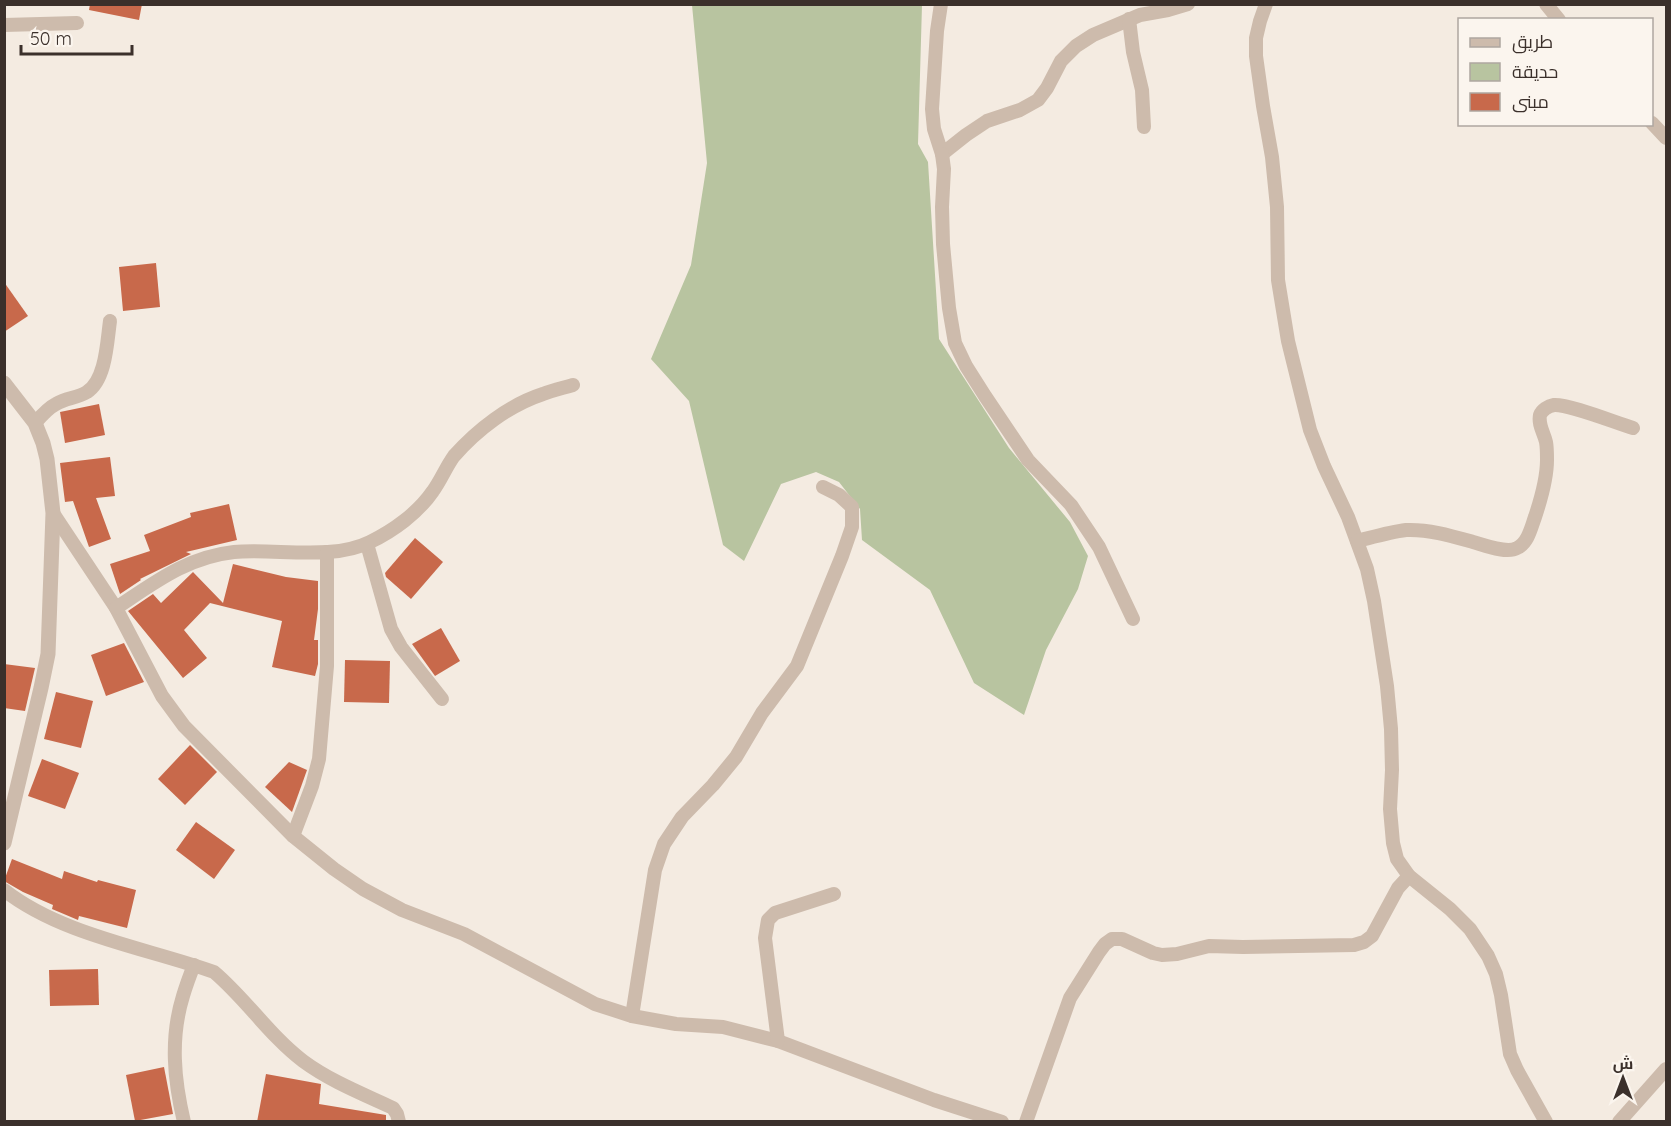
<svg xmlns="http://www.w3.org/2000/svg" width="1671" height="1126" font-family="Quicksand,Cairo,sans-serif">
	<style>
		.green { fill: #b8c4a0 }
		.building { fill: #c8694b }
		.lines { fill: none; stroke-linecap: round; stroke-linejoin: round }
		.minor { stroke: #cdbbac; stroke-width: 14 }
		.tertiary { stroke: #cdbbac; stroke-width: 15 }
	</style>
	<rect width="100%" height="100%" fill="#f4ebe1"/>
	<polygon class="green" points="692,5 922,5 918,144 928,162 939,339 1009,448 1070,522 1088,556 1078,589 1046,650 1024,715 974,683 930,590 862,540 860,509 839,482 816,472 781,484 744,561 723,545 689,401 651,359 691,265 707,163"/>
	<g class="building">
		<polygon points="90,4 142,4 139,20 89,10"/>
		<polygon points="156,263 160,307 123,311 119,267"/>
		<polygon points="4,282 28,316 4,332"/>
		<polygon points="99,404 105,435 65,443 60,412"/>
		<polygon points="110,457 115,496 96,498 111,539 89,547 73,501 65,502 60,463"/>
		<polygon points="229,504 237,540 186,552 191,554 140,579 141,580 120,594 110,564 150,551 144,535 191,517 190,513"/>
		<polygon points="415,538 443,562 411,599 386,577 385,573"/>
		<polygon points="233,564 286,577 318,581 318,609 314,640 318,640 318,664 315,676 272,667 282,621 210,603 184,630 207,658 183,678 128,611 153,594 161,603 193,572 223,603"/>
		<polygon points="441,628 460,661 435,676 412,644"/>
		<polygon points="124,643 144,682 106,696 91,655"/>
		<polygon points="345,660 390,661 389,703 344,702"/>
		<polygon points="4,664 35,668 25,711 4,708"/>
		<polygon points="56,692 93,701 81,748 44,739"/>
		<polygon points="190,745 217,772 185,805 158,779"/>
		<polygon points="42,759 79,773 65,809 28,796"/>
		<polygon points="289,762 307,770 292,812 265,787"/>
		<polygon points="196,822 235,850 214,879 176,850"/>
		<polygon points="12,859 62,879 64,871 97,882 98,880 136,890 127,928 79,916 78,920 52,909 53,905 23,892 4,881"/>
		<polygon points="98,969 99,1005 50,1006 49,970"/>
		<polygon points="164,1067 173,1114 135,1121 126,1075"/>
		<polygon points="266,1074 321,1084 319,1104 386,1115 386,1122 257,1122"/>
	</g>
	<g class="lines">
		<g class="minor">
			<polyline points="941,4 937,31 932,109 934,129 942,154 966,135 987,121 1020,110 1038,100 1047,88 1061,61 1076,46 1093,35 1140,15 1168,10 1188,4"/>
			<polyline points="1266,4 1260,21 1256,38 1256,56 1263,106 1272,157 1277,207 1278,280 1288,341 1310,430 1324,466 1348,517 1367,569 1374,601 1387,686 1391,729 1392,770 1390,809 1393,843 1397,859 1409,876 1450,909 1470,929 1488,956 1496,974 1501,995 1510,1054 1517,1070 1546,1122"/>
			<polyline points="1546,4 1559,20"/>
			<polyline points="1129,19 1133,52 1142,90 1144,127"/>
			<polyline points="4,25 77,23"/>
			<polyline points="1652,123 1666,138"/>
			<polyline points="942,154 944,169 942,207 943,244 949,308 955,343 966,366 985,396 1028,460 1071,505 1099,547 1133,619"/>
			<path d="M35,423C41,416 48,408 56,404C66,398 78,398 87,392C106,380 107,342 110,321"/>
			<polyline points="53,513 116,608 162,696 184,726 293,836 334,869 363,889 402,910 464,934 595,1004 632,1016 676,1024 723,1027 778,1041 934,1100 1002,1122"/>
			<path d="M1357,541C1373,537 1390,532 1406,530C1429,529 1452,536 1473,542C1484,545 1507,554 1517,548C1528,543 1531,528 1535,517C1541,499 1547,479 1547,460C1547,454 1547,447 1546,442C1544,433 1538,425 1540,415C1542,410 1548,406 1554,405C1569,404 1616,423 1633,428"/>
			<polyline points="367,544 391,629 401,647 442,699"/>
			<path d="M116,608C154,583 187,557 234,552C275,548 332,561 370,542C393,531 418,513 433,491C441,480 446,467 454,456C477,430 509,405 543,394C553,390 563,388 573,385"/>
			<polyline points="293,836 312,786 319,759 327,666 327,552"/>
			<path d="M4,890C61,935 147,948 214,972C246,999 269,1035 303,1061C330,1081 363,1094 393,1108L397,1114L399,1122"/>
			<polyline points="632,1016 655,870 664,844 682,817 713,785 736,757 762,713 797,666 842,556 852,527 852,507 839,495 823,487"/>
			<polyline points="778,1041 765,938 768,920 775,913 834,894"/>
			<path d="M184,1122C174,1080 170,1038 183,996C186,986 190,975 194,965"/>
			<polyline points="1026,1122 1070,998 1099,952 1105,944 1112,939 1122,939 1153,953 1162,955 1177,954 1209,946 1243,947 1354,945 1364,942 1372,936 1398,888 1409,876"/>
			<polyline points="1619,1122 1666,1069"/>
		</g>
		<polyline class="tertiary" points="4,383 35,423 43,443 47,459 53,513 48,654 41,688 4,843"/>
	</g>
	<rect width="1671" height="1126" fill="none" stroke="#3b302b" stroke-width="12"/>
	<rect x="1458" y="18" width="195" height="108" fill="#fbf5ee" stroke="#aea6a0" stroke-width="1.5"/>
	<rect x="1470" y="38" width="30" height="9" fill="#cdbbac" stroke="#aea6a0" stroke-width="1.5"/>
	<text x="1512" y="48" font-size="18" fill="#3b302b">طريق</text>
	<rect x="1470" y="63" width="30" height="18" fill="#b8c4a0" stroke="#aea6a0" stroke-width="1.5"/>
	<text x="1512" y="78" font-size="18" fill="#3b302b">حديقة</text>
	<rect x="1470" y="93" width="30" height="18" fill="#c8694b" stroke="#aea6a0" stroke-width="1.5"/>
	<text x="1512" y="108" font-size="18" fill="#3b302b">مبنى</text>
	<g transform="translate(1623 1078)" stroke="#fbf5ee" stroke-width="4.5" paint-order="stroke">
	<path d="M0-4.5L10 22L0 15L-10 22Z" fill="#3b302b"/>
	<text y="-9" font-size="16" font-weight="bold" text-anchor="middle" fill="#3b302b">ش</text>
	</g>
	<path d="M21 45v9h111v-9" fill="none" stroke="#3b302b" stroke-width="3"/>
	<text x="30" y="45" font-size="18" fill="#3b302b" stroke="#fbf5ee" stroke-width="4.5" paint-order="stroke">50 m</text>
</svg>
